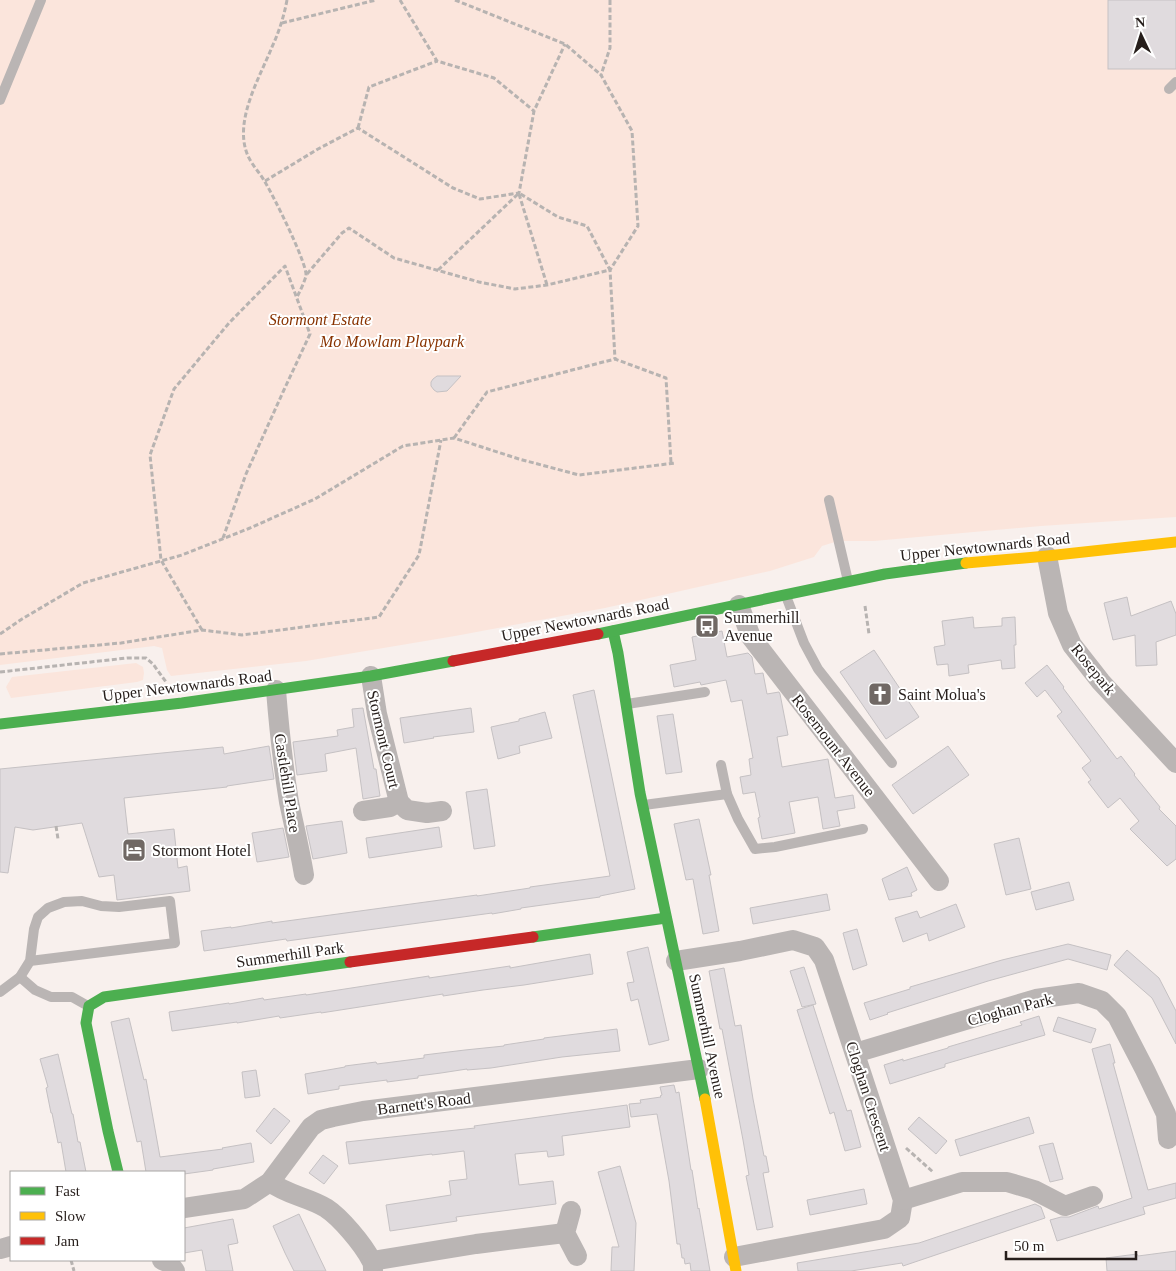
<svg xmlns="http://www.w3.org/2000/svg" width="1176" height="1271" font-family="'Times New Roman',serif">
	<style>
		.green { fill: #fbe5dc }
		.building { fill: #e0dbde; stroke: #c5c1c3 }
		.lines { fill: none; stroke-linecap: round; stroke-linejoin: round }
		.path { stroke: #b7b3b1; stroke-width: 3; stroke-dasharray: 5 2.5; stroke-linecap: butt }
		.lane { stroke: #bab5b4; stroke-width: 10 }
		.street { stroke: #bab5b4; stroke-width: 20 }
		.fast { stroke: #4caf50; stroke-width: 11 }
		.slow { stroke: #ffc107; stroke-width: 11 }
		.jam { stroke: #c62828; stroke-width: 11 }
		.labels { text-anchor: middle; stroke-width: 4; stroke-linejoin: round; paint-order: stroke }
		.park-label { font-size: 16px; font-style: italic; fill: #830; stroke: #fff }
		.street-label { font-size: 16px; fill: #261e1b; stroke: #fff }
		.poi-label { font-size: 16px; fill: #261e1b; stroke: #fff; text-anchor: start }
	</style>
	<rect width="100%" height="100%" fill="#f8f0ed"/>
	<g class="green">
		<polygon points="0,0 1176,0 1176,517 1041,526 874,541 838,541 822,546 814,557 770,571 605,608 455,636 306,661 171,676 167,670 162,648 154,646 0,665"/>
		<polygon points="136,663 143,667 144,673 143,680 137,682 11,698 6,687 12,677"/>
	</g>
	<g class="building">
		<rect x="1108" y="0" width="68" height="69"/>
		<polygon points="437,376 461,376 447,391 437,392 434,390 431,386 431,382 433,379"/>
		<polygon points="1127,597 1131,616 1171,601 1176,614 1176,635 1156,642 1157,665 1136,666 1135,635 1113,640 1104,603"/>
		<polygon points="973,617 974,628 1002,626 1002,618 1015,617 1016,645 1014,645 1015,668 1002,669 1001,660 968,665 969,673 949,676 948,664 937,665 934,647 945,645 942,621"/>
		<polygon points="722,631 727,657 748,653 752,657 755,674 763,673 767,694 779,692 780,694 788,735 777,737 782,767 828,759 835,798 853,795 855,808 837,811 840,826 823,829 818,797 789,802 795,833 762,839 758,818 760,817 755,792 743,794 740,777 751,775 749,759 753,758 742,700 731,702 726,680 701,685 700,682 674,687 670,665 696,660 692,637"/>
		<polygon points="874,650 919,717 886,739 840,672"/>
		<polygon points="1047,665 1064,687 1063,688 1117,759 1121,756 1135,774 1134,775 1160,807 1159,809 1176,826 1176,859 1167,866 1130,829 1139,821 1120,798 1108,808 1088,782 1091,780 1082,768 1091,761 1057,716 1062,712 1045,690 1037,697 1025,683"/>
		<polygon points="594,690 635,889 600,896 600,897 521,908 521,909 492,914 492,913 287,941 286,939 204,951 201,931 231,927 231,928 272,921 272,923 477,895 477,896 530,888 530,887 610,876 573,695"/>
		<polygon points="363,708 374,769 376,769 380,796 363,799 356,748 325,754 327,771 297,775 293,742 338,736 337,730 354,727 352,709"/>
		<polygon points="471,708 474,732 433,737 434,738 404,743 400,718"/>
		<polygon points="545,712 552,738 519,746 520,753 498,759 491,727 519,721 519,719"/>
		<polygon points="673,714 682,772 666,774 657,716"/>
		<polygon points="269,746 274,779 227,786 227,787 124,798 128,834 174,829 178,868 187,866 190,891 117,900 114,875 99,877 82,823 33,830 15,827 8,873 0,872 0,769 223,747 224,754"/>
		<polygon points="948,746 969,775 913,814 892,785"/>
		<polygon points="487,789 495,846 474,849 466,792"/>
		<polygon points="699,819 711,875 709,875 719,931 703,934 693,879 686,880 674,824"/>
		<polygon points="342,821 347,853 313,859 306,826"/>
		<polygon points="439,827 442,847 369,858 366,838"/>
		<polygon points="283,828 289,857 257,862 252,833"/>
		<polygon points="1019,838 1031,889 1006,895 994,844"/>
		<polygon points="907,867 917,890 911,893 912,896 889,900 882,879"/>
		<polygon points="1069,882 1074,900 1036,910 1031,892"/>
		<polygon points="827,894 830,910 753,924 750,908"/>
		<polygon points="956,904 965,927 929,941 927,933 903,942 895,918 917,911 920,918"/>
		<polygon points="857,929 867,965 853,970 843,933"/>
		<polygon points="1068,944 1111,955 1107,970 1068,959 988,981 887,1013 888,1014 870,1020 864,1003 910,989 910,987 1002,960"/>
		<polygon points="648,947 669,1040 649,1045 638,999 631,1001 627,983 634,982 627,952"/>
		<polygon points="1127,950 1159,978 1176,1011 1176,1044 1152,998 1114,965"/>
		<polygon points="590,954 593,974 524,985 483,990 443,996 443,994 321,1013 321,1012 280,1018 279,1016 237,1023 237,1022 172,1031 169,1012 229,1003 229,1004 263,998 264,1000 306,994 306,995 429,976 429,978 470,972 510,966 510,968"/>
		<polygon points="804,967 816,1004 802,1007 790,971"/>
		<polygon points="724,968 735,1026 741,1025 753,1099 764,1156 766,1156 769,1172 763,1173 773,1227 757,1230 746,1176 749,1175 743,1140 722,1029 720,1029 709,971"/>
		<polygon points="813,1005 847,1111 851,1110 861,1147 845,1151 834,1112 830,1114 797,1010"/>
		<polygon points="1039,1016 1045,1035 945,1064 945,1067 890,1084 884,1065 903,1059 903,1061 948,1048 948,1047 1022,1025 1020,1022"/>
		<polygon points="1058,1017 1096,1029 1091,1043 1053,1031"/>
		<polygon points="129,1018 144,1080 146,1079 160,1157 223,1149 222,1148 251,1143 254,1162 213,1169 213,1170 184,1174 184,1172 146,1172 141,1141 137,1142 111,1022"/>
		<polygon points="617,1029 620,1051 562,1057 491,1068 467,1070 467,1069 441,1073 418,1076 418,1078 387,1082 387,1080 339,1086 339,1089 308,1094 305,1074 345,1067 345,1066 376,1062 377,1064 424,1058 424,1055 465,1050 504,1046 504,1045 544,1039 544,1038"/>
		<polygon points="1110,1044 1115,1063 1113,1063 1148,1190 1176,1183 1176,1198 1143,1207 1145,1214 1057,1241 1050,1220 1061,1217 1069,1217 1098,1206 1099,1209 1132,1198 1092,1049"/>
		<polygon points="58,1054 72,1114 73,1114 78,1142 80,1142 86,1172 66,1172 61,1142 58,1143 52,1113 51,1113 46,1088 48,1087 40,1059"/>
		<polygon points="256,1070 260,1096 245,1098 242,1072"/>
		<polygon points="674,1085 676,1093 679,1092 691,1170 692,1170 698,1209 699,1208 710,1271 691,1271 690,1263 685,1264 684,1258 682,1258 680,1244 677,1244 669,1181 657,1114 631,1117 629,1104 641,1103 640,1100 661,1097 660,1096 662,1095 660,1087"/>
		<polygon points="627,1105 630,1127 562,1136 564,1155 548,1157 547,1151 515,1154 519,1185 553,1181 556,1204 456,1217 457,1221 390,1231 386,1205 451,1195 449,1181 467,1179 464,1151 432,1155 432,1154 349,1164 346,1142 475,1128 474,1126"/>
		<polygon points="274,1108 290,1121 271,1144 256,1131"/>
		<polygon points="919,1117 947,1141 936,1154 908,1129"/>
		<polygon points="1029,1117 1034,1133 960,1156 955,1140"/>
		<polygon points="1053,1143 1063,1179 1050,1182 1039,1146"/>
		<polygon points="323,1155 338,1166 324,1184 309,1173"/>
		<polygon points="620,1166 636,1223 634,1271 611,1271 612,1247 619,1247 598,1172"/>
		<polygon points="864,1189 867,1204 810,1215 807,1200"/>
		<polygon points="1035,1204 1041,1207 1045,1218 903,1266 902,1263 851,1271 798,1271 797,1263 919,1243"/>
		<polygon points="299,1214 315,1248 326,1271 294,1271 285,1253 273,1226"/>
		<polygon points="233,1219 238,1243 228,1245 233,1271 206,1271 202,1250 184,1253 184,1228"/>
		<polygon points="1176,1251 1176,1271 1107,1271 1106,1258 1137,1254 1138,1256"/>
	</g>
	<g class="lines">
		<g class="path">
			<path d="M287,0C284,16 279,32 272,47C259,79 233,122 248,156C252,165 260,173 265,182C273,195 308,265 306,276C304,283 300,291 297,297"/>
			<polyline points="400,0 437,61 494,78 534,111"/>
			<polyline points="455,0 565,44 601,75"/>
			<polyline points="610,0 610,48 601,75 632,131 638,226 610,270 615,359"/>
			<polyline points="282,23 376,0"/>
			<polyline points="358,128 369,87 437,61"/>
			<polyline points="265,181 318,149 358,128 453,188 480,199 519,193 534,111 565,44"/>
			<polyline points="519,194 547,285"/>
			<polyline points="438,270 518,194"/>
			<polyline points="307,274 342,233 349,228 394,258 479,282 515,289 547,285 610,270 587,226 558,217 519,193"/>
			<polyline points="454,438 487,392 615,359 666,378 671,463"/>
			<polyline points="865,606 869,634"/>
			<polyline points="202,630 161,560 150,455 174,389 229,323 285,266 310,334 283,392 246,474 223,538"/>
			<polyline points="0,634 22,619 83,583 182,555 250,528 315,499 403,446 454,438 519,459 579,475 675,463"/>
			<polyline points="0,654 121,643 202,630 242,635 379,617 419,555 441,440"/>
			<polyline points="0,672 127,658 146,658 153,664 166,682"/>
			<polyline points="56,826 58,839"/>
			<polyline points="906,1148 933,1172"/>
			<polyline points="71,1260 74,1271"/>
		</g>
		<g class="lane">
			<polyline points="1169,89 1176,82"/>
			<polyline points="0,100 41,0"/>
			<polyline points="829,500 848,581"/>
			<polyline points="786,596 804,643 818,669 892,763"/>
			<polyline points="627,704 705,692"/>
			<polyline points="721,765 727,794 738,819 755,849 775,847 863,829"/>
			<polyline points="644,805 727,794"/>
			<polyline points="20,977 35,990 51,997 72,997 88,1006"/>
			<polyline points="0,992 20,977 30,961 34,929 38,917 48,908 64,902 82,901 101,906 119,907 170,901 175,943 30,961"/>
		</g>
		<g class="street">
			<polyline points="1047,556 1058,613 1072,645 1101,682 1176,763"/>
			<polyline points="739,605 751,637 939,881"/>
			<polyline points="371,676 377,714 399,802 407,810 427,813 442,811"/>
			<path d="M276,690C279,728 283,765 289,802C294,826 300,850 304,875"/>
			<polyline points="363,811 390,807 399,802"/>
			<polyline points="676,961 740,951 793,940 815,947 824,960 903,1200 900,1218 884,1229 734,1257"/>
			<polyline points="855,1053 1036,999 1079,993 1102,1001 1117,1016 1145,1070 1166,1114 1168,1139"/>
			<path d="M270,1182C287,1195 308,1197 326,1208C340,1217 363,1244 371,1260C373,1263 373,1267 373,1271"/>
			<polyline points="903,1200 962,1182 1007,1182 1034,1190 1065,1206 1093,1196"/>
			<polyline points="184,1208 244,1199 270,1182 311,1127 321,1120 333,1117 363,1111 699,1069"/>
			<polyline points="571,1211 565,1233 577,1256"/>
			<polyline points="0,1249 11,1246"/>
			<polyline points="162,1260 169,1263 175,1271"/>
			<polyline points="372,1261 476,1244 565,1233"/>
		</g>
		<g class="fast">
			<polyline points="613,631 618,653 640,793 705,1099"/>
			<polyline points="598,634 885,574 966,563"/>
			<polyline points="0,724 182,703 371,676 453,661"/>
			<polyline points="533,937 666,918"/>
			<polyline points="118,1172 108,1131 86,1023 89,1006 104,997 350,962"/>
		</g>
		<g class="slow">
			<polyline points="966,563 1047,556 1176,542"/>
			<polyline points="705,1099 736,1271"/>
		</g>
		<g class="jam">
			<polyline points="453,661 598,634"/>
			<polyline points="350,962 533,937"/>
		</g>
	</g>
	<defs>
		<g id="bus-square" transform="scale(1.25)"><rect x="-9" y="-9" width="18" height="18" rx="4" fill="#706864" stroke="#fff"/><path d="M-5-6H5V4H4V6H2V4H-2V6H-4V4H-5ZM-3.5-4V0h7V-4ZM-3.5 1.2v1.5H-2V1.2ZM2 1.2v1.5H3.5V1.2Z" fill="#fff"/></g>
		<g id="church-square" transform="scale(1.25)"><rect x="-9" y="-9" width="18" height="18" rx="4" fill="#706864" stroke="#fff"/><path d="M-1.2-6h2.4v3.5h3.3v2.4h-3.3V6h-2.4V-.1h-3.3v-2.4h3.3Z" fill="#fff"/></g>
		<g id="hotel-square" transform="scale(1.25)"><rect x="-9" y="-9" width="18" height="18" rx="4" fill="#706864" stroke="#fff"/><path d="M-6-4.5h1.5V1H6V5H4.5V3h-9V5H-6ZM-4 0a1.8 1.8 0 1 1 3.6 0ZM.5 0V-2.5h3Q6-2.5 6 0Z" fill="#fff"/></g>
	</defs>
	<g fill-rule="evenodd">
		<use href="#bus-square" x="707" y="626"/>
		<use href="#church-square" x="880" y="694"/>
		<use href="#hotel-square" x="134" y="850"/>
	</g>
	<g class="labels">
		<g class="park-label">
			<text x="320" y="325">Stormont Estate</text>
			<text x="392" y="347">Mo Mowlam Playpark</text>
		</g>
		<g class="street-label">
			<text transform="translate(985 546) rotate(-6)" y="6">Upper Newtownards Road</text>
			<text transform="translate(585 619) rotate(-11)" y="6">Upper Newtownards Road</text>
			<text transform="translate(1094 669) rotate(51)" y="6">Rosepark</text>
			<text transform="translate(187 685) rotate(-7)" y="6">Upper Newtownards Road</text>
			<text transform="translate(384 739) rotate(77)" y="6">Stormont Court</text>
			<text transform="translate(834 745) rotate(52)" y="6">Rosemount Avenue</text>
			<text transform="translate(288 783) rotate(81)" y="6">Castlehill Place</text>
			<text transform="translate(290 954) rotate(-8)" y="6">Summerhill Park</text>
			<text transform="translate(1010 1009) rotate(-15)" y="6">Cloghan Park</text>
			<text transform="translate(708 1036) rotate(78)" y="6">Summerhill Avenue</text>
			<text transform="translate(869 1096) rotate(72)" y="6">Cloghan Crescent</text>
			<text transform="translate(424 1103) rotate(-7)" y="6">Barnett's Road</text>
		</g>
		<g class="poi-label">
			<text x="724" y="623">Summerhill<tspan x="724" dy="18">Avenue</tspan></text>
			<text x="898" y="700">Saint Molua's</text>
			<text x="152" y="856">Stormont Hotel</text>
		</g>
	</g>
	<rect x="10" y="1171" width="175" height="90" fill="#ffffff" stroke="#a8a5a4"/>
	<rect x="20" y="1187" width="25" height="8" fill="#4caf50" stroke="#a8a5a4"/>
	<text x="55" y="1196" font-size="15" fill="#261e1b">Fast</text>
	<rect x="20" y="1212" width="25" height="8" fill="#ffc107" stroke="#a8a5a4"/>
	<text x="55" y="1221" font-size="15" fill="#261e1b">Slow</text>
	<rect x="20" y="1237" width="25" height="8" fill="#c62828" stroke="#a8a5a4"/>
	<text x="55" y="1246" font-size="15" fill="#261e1b">Jam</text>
	<g transform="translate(1141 35) rotate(356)" stroke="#ffffff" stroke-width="4" paint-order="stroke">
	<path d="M0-4L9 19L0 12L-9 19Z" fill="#261e1b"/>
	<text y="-8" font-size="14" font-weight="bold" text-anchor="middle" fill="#261e1b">N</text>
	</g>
	<path d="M1006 1251v8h130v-8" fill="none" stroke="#261e1b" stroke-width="2.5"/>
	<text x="1014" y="1251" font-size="15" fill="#261e1b" stroke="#ffffff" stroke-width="4" paint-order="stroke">50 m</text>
</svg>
